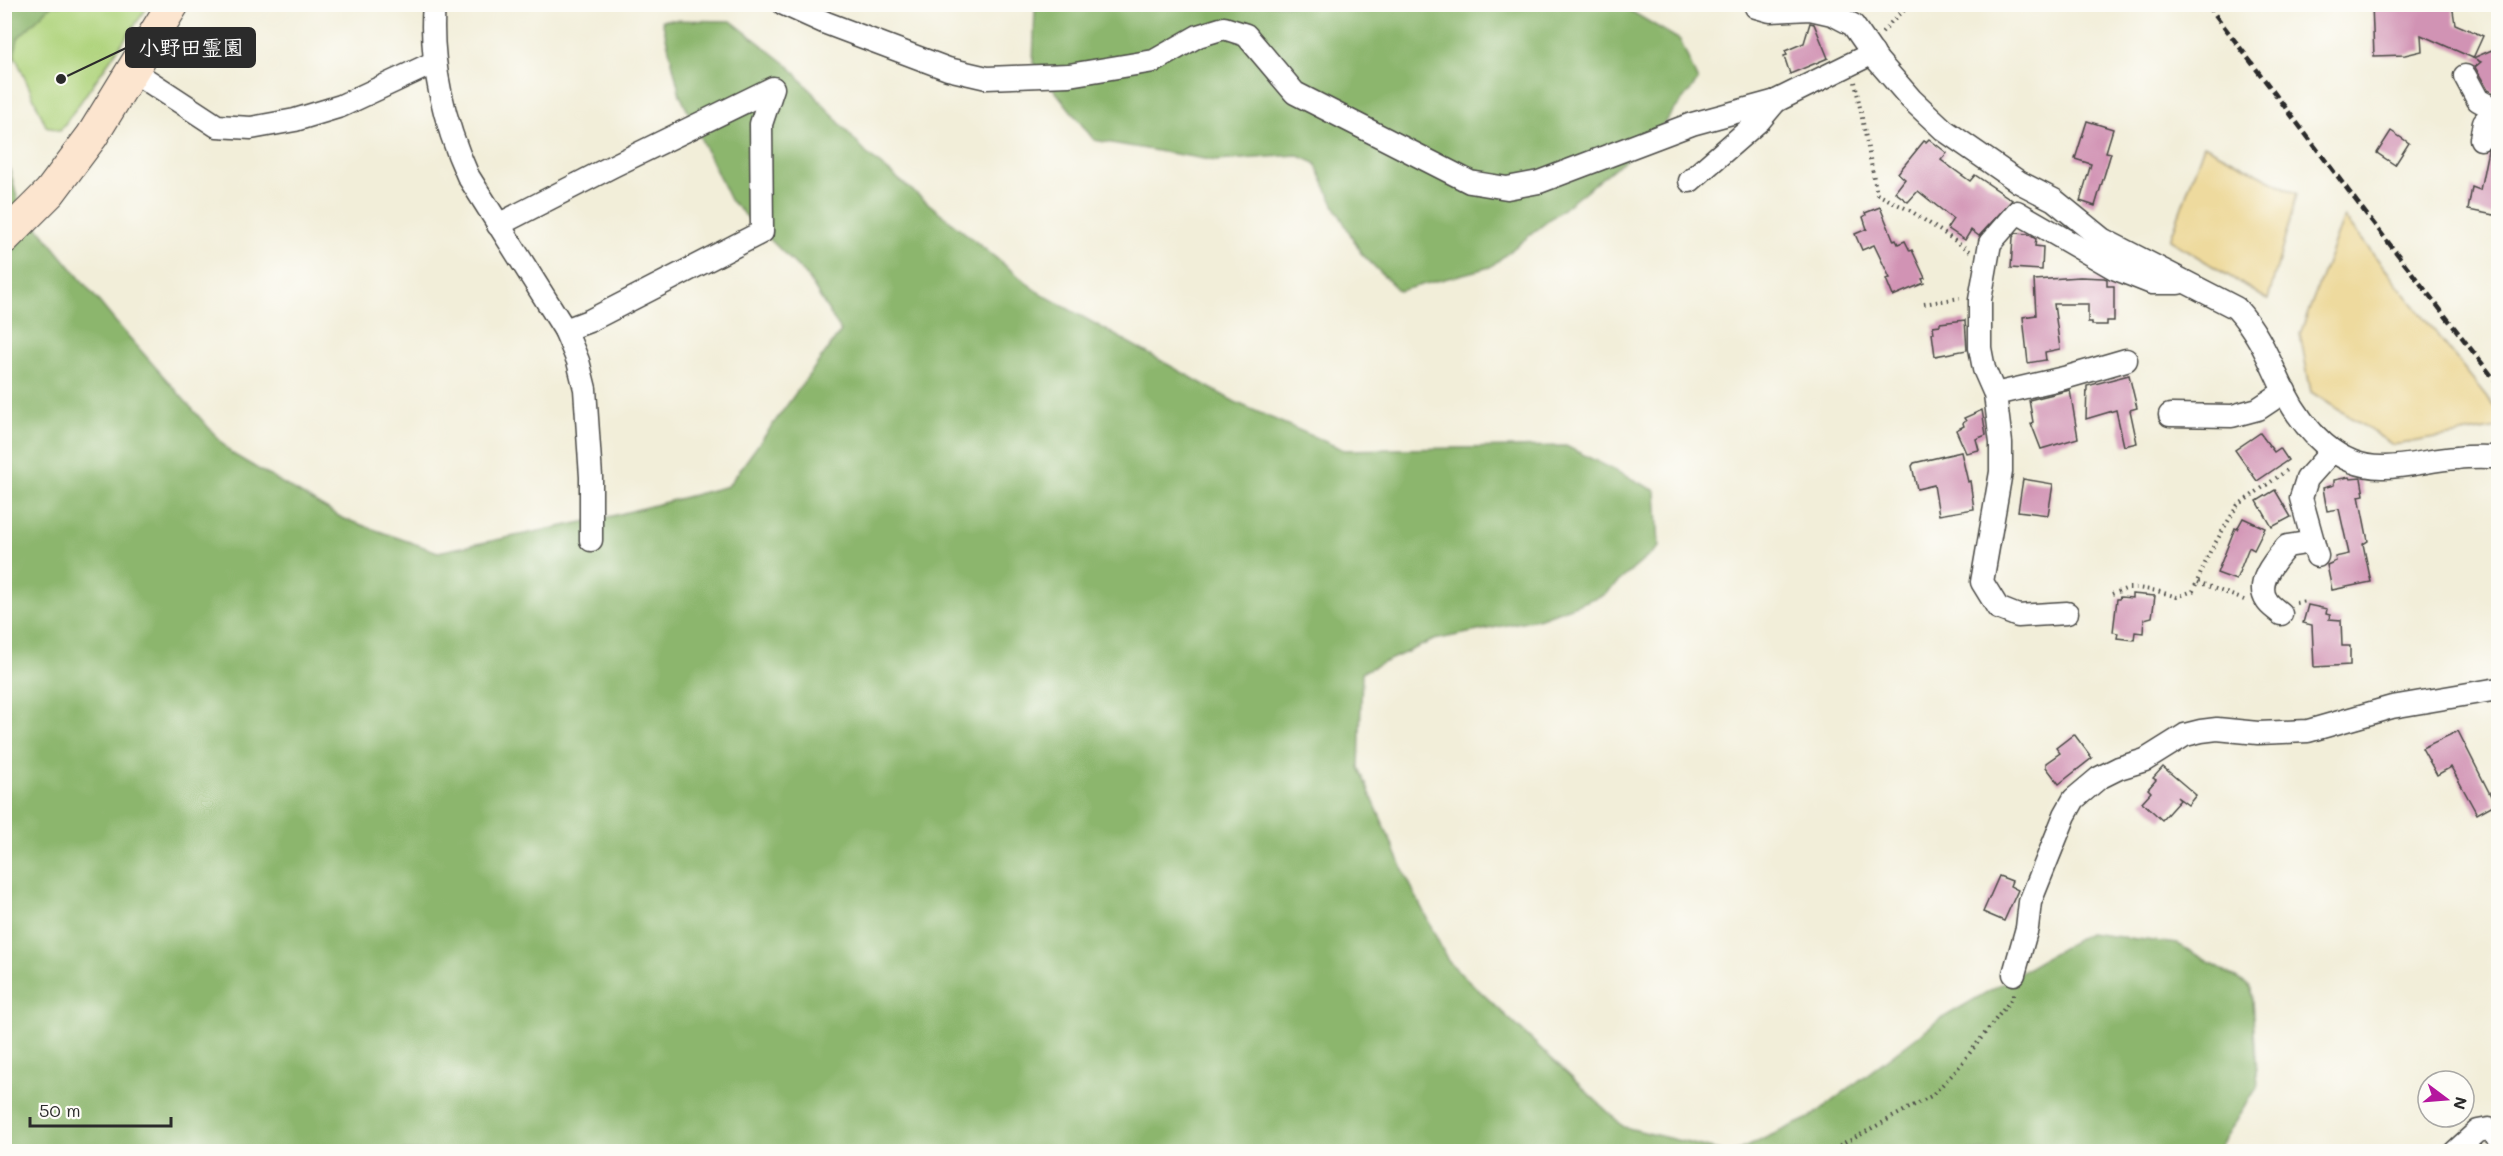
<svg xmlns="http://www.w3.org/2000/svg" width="2503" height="1156" font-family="Mali,'Klee One',sans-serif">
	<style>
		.green { fill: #b0d47e; stroke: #6e8054; stroke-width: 1.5 }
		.forest { fill: #8cb66d; stroke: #5c704c; stroke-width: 1.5 }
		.sand { fill: #eeda9e; stroke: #8c8264; stroke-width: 1.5 }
		.building { fill: #d193b4 }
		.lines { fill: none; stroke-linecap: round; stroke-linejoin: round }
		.street-casing { stroke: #494845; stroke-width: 25 }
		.secondary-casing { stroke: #494845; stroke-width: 34 }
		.path { stroke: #494845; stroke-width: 4; stroke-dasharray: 1.5 4.5; stroke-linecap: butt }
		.street { stroke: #fff; stroke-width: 22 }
		.secondary { stroke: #fce5cf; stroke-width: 32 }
		.rail { stroke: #2b2b2b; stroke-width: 4.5; stroke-dasharray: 9 4.5; stroke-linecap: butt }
		.leader { fill: none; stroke: #2b2b2b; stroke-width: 2 }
		.callout-dot { fill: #2b2b2b; stroke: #fdfcf7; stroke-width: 2 }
		.callout { fill: #2b2b2b; stroke: #2b2b2b; stroke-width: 2 }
		.callout-label { font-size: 21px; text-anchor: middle; font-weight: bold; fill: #fff }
	</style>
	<rect width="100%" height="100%" fill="#fdfcf7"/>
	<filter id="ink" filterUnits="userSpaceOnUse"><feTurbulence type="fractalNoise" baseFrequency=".0167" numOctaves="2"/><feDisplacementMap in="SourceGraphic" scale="12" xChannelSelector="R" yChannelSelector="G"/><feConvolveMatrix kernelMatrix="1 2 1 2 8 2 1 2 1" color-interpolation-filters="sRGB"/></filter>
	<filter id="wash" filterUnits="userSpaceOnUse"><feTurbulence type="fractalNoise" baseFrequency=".008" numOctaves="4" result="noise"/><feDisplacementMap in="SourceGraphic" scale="24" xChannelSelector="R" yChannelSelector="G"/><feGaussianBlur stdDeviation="1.35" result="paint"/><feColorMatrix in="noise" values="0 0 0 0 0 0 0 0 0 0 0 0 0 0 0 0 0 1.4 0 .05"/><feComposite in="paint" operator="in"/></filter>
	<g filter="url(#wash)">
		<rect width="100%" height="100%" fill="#f2eed9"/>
		<polygon class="green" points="4,5 149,5 60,131 46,126 5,33"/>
		<g class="forest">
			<polygon points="5,4 52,5 18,38 5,98"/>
			<polygon points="1619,4 1680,40 1698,81 1651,139 1490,267 1399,291 1361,253 1335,207 1315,163 1297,155 1216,161 1094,140 1033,63 1035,9 1039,5"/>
			<polygon points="662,20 731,21 789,66 866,153 1038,292 1235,402 1344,450 1566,446 1656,491 1659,547 1603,595 1541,618 1434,640 1362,672 1359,768 1406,876 1448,961 1624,1127 1721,1151 6,1151 4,1149 4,149 19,204 114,320 231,453 342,518 438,552 612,516 728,486 841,331 807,276 730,200 680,95"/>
			<polygon points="2088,933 2178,944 2251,987 2258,1086 2217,1151 1735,1152 1811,1117 1937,1021"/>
		</g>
		<g class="sand">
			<polygon points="2204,145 2297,194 2268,300 2170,240"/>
			<polygon points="2344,217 2498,411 2498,428 2393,445 2311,392 2300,334"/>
		</g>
		<g id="blocks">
			<g class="building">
				<polygon points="2372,4 2452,4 2455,24 2483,36 2473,58 2421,35 2422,51 2405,55 2374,56"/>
				<polygon points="1810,23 1814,24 1828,58 1790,74 1784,56 1787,55 1785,51 1804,43"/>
				<polygon points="2499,47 2499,96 2488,90 2475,67 2481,62 2473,58"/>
				<polygon points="2087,121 2113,129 2106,152 2111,153 2095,206 2080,201 2091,164 2075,159"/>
				<polygon points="2391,131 2409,143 2395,165 2377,153"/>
				<polygon points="2495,135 2499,135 2499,216 2468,210 2472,187 2480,190 2488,150 2494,142"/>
				<polygon points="1929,139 1947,153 1941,160 1970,181 1975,175 2012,200 1979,236 1971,230 1965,240 1947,228 1953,219 1918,191 1908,202 1895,192 1905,179 1898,173 1924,141 1926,142"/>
				<polygon points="1880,207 1894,241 1896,240 1898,244 1905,241 1910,251 1912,250 1925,278 1922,279 1924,283 1893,296 1886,279 1890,278 1874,245 1862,250 1855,234 1867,229 1863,217 1866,215 1865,213"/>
				<polygon points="2016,233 2028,234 2036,239 2035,246 2043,247 2042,270 2011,268 2013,237"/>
				<polygon points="2080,277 2104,278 2107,279 2107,286 2114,286 2114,321 2107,321 2107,325 2092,325 2092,322 2088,322 2088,304 2054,304 2060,349 2045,352 2046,360 2028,363 2023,317 2036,315 2034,280"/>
				<polygon points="1965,320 1967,350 1935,356 1932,333 1934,333 1933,326 1940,325 1940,323"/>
				<polygon points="2129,375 2137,408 2130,410 2137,443 2124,446 2116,410 2086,419 2087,386"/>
				<polygon points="2070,390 2078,438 2041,449 2031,423 2033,422 2029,400"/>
				<polygon points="1982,410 1986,435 1976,439 1979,450 1966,453 1956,430 1964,426 1963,423 1966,421 1964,418"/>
				<polygon points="2260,433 2274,452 2280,448 2288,460 2257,481 2235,450"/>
				<polygon points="1961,452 1968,482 1970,481 1974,509 1939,515 1934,485 1917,489 1912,466 1914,463"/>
				<polygon points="2349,477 2350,479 2361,478 2364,495 2359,496 2368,541 2363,544 2371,582 2332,590 2327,565 2336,561 2335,557 2349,554 2339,509 2327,511 2323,488 2334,485 2334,480"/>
				<polygon points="2023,479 2053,484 2048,515 2018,511"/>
				<polygon points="2275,490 2291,517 2272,527 2257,501"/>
				<polygon points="2243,518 2265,528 2254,550 2249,547 2236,580 2217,573 2235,528 2237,529"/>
				<polygon points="2132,594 2155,596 2152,617 2144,619 2143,633 2135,632 2134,640 2117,638 2118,633 2113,632 2117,599 2119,599 2120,597 2132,598"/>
				<polygon points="2308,605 2327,609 2326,614 2330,615 2329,619 2341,620 2342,646 2350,646 2350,665 2314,667 2312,625 2303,623"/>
				<polygon points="2458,731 2495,804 2477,814 2451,767 2437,775 2422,748"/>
				<polygon points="2074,734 2092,758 2059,784 2046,767 2046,763 2060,753 2056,748"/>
				<polygon points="2163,767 2196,795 2188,805 2177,797 2180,800 2162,820 2142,802 2151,792 2148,789 2156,780 2153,778"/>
				<polygon points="1999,876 2012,881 2010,886 2018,890 2004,921 1983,912"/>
			</g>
		</g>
	</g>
	<g filter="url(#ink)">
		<use href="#blocks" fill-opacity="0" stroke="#494845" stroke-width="1.5"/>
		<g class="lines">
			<g class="street-casing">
				<g id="street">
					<path d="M434,4C429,62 444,123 468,176L565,330L578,361L585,389L591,477V540"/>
					<polyline points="784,4 826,23 948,69 987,78 1069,75 1154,61 1198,36 1224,28 1246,35 1295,93 1470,182 1507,188 1539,182 1692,124 1776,101 1873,53"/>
					<path d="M1756,7L1770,11L1810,9L1832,14L1853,25L1878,61L1911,99L1944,130L2019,182L2054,200L2102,239L2236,308C2259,333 2270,362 2284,391C2303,429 2338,469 2385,467C2409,467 2433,459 2457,458C2471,456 2485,457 2498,457"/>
					<polyline points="133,71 217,126 251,128 295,120 341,106 433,63"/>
					<polyline points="2465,76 2478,100 2498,111"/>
					<polyline points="2481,139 2484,122 2495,111"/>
					<polyline points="1690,181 1760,120 1776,101"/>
					<polyline points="498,225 613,166 773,88 761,124 762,232 589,321 565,330"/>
					<polyline points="1995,394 2064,378 2126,360"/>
					<polyline points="2170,415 2232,416 2258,409 2285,391"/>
					<polyline points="2317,556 2301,498 2307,479 2332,451"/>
					<polyline points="2067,613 2018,616 1998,608 1982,582 2001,472 2001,443 1995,394 1984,369 1980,348 1980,300 1990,243 2017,212 2114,268 2152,283 2178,283"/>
					<path d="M2281,614C2277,610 2270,606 2267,601C2254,583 2276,559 2287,546L2313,542"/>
					<polyline points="2014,974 2027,928 2030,902 2065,815 2074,799 2099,778 2119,768 2145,760 2185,735 2201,731 2217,729 2258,733 2308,731 2392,707 2498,689"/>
					<polyline points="2455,1152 2478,1131 2489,1129 2498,1137"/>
				</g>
			</g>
			<g class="secondary-casing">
				<polyline id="secondary" points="4,238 50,192 92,136 173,4"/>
			</g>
			<g class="path">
				<polyline points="1882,32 1898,15 1913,4"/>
				<polyline points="1855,82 1877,194 1911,211 1970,251"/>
				<polyline points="1924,304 1960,298"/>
				<polyline points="2198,582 2244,600"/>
				<polyline points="2112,594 2128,588 2138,588 2157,591 2177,597 2193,591 2210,552 2237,506 2290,468"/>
				<polyline points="2296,603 2306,601"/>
				<polyline points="1829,1152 1931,1096 1955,1072 2013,997 2013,993"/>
			</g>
			<use href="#street" class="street"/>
			<use href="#secondary" class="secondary"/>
			<polyline class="rail" points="2207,4 2357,202 2498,384"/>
		</g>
	</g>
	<path class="leader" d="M61 79L126 48"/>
	<circle class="callout-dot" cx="61" cy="79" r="6"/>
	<rect class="callout" x="126" y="28" width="129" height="39" rx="6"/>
	<g class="callout-label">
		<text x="191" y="55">小野田霊園</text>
	</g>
	<rect width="2503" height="1156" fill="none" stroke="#fdfcf7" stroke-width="24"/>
	<g transform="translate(2446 1099) rotate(106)"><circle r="28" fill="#fdfcf7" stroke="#a9a8a5" stroke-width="1.5"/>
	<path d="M0-4.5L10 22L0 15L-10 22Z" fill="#b5179e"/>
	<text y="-9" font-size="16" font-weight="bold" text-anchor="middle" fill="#2b2b2b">N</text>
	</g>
	<path d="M30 1117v9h141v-9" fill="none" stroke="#2b2b2b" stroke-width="3"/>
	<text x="39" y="1117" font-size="18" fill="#2b2b2b" stroke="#fdfcf7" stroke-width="4.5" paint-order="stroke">50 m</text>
</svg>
